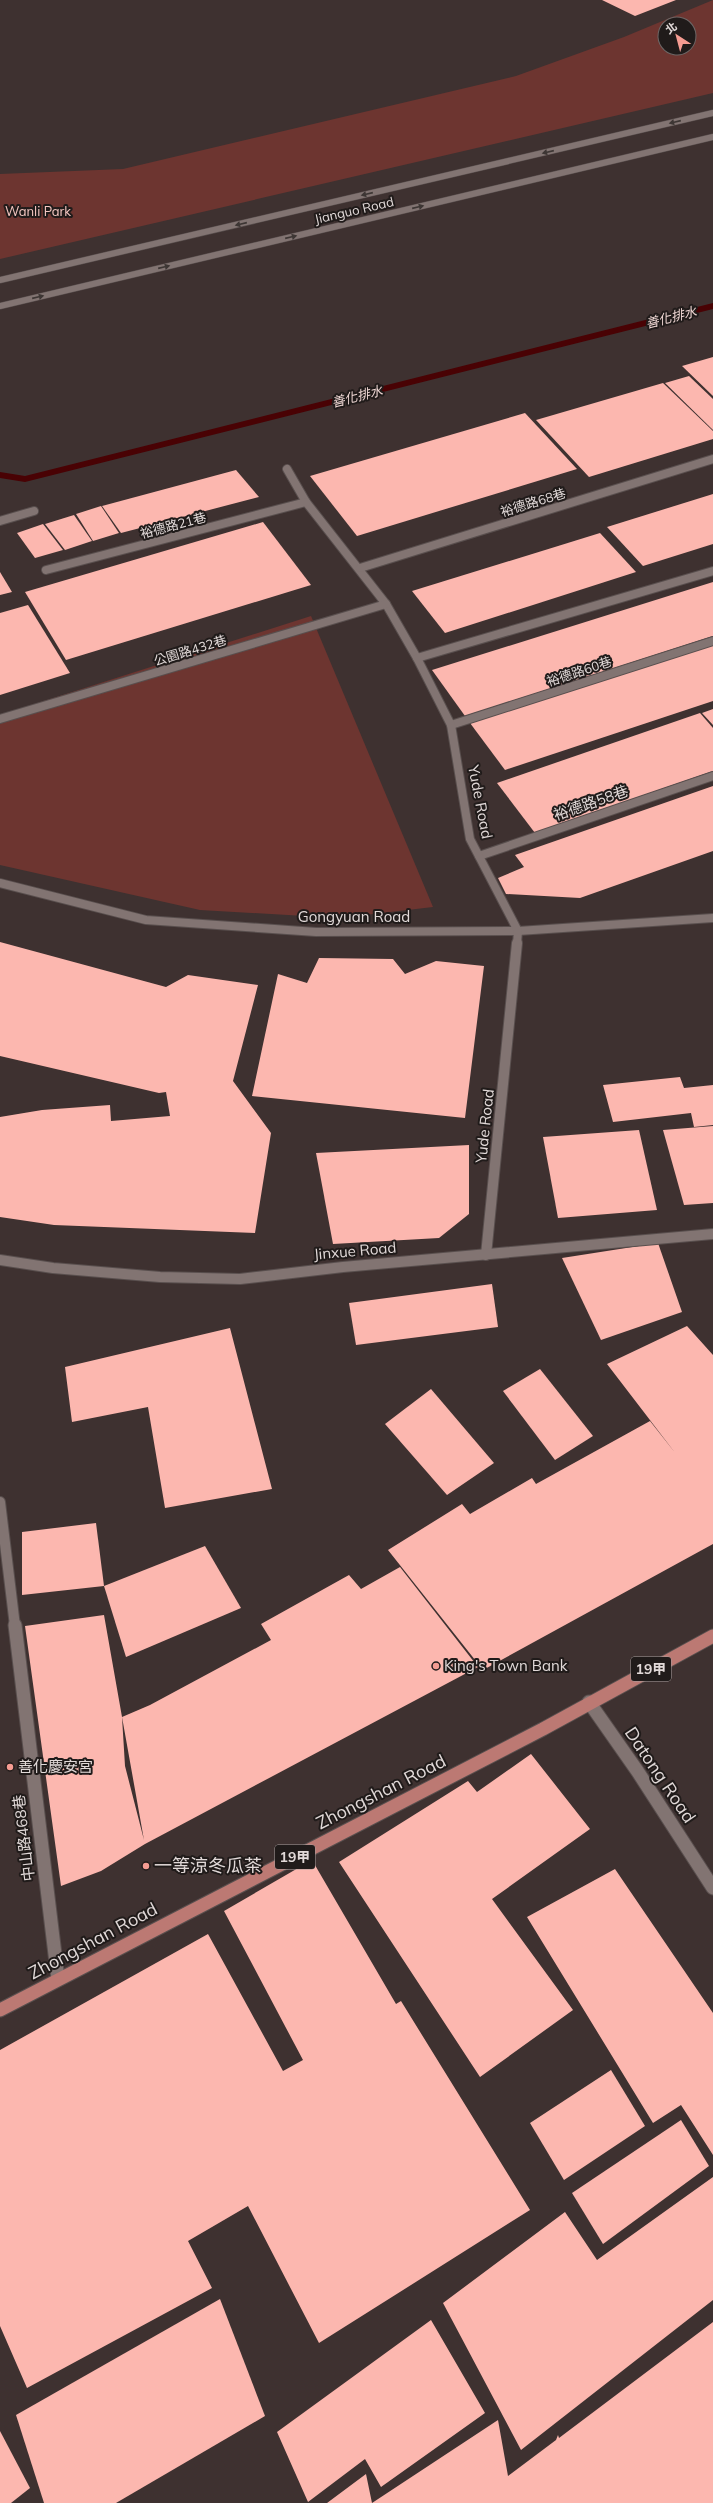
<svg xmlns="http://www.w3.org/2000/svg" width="713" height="2503" font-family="Mulish,'Noto Sans TC',sans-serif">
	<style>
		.green { fill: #6d3530; fill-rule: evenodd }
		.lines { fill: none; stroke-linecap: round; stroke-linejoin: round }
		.stream { fill: #490204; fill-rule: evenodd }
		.building { fill: #fcb7af; fill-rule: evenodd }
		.minor-far3-casing { stroke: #594f4e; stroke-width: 7 }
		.minor-far2-casing { stroke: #594f4e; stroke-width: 10 }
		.minor-far1-casing { stroke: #594f4e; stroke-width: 12 }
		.minor-casing { stroke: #594f4e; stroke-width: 15 }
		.major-casing { stroke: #594f4e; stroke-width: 15 }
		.minor-far3 { stroke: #827472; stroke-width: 6 }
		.minor-far2 { stroke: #827472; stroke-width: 8 }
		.minor-far1 { stroke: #827472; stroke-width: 10 }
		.minor { stroke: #827472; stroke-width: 13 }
		.major { stroke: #bc7973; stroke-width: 13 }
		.oneway { fill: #3d3634 }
		.poi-dot { fill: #f59c92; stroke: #201b1a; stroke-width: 1.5 }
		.labels { text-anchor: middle; stroke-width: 4; stroke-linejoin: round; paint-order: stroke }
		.far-street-label { font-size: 13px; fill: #e1d9d8; stroke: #201b1a }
		.far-park-label { font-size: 13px; fill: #f5c7c1; stroke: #201b1a }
		.far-water-label { font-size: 13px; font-style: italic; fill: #f0d8d5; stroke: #201b1a }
		.shield { fill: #201b1a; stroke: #a7a09f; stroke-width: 1 }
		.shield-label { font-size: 14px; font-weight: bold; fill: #e1d9d8 }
		.street-label { font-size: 15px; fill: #e1d9d8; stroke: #201b1a }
		.poi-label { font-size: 15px; fill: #e1d9d8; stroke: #201b1a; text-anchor: start }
		.near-street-label { font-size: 18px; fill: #e1d9d8; stroke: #201b1a }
		.near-poi-label { font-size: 18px; fill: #e1d9d8; stroke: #201b1a; text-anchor: start }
	</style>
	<rect width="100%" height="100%" fill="#3e3130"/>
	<g class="green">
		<path d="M713,0V93L0,259V174L123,169L516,76L624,37ZM665,24H689V48H665Z"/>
		<polygon points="311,616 433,907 339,918 200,910 0,865 0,715"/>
	</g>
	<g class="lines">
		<polygon class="stream" points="713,303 713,309 25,482 0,478 0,472 25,476"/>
	</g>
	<g class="building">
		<polygon points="602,0 676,0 635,16"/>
		<polygon points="713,357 713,396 682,366"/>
		<polygon points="689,376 713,399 713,430 665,383"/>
		<polygon points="663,383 713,431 713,439 589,477 536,420"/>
		<polygon points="525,413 577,469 357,536 310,476"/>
		<polygon points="236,470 259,497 121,533 102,506"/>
		<polygon points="713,494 713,544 643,566 607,527"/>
		<polygon points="101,506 119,533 93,541 76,514"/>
		<polygon points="74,515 92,541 65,550 45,524"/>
		<polygon points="263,522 311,585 66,660 25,592"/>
		<polygon points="43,524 63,550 35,558 17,533"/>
		<polygon points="600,533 636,572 445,633 412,591"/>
		<polygon points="0,572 12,592 0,595"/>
		<polygon points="713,582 713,636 465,716 432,670"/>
		<polygon points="28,605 70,673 0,695 0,613"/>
		<polygon points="713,644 713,701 505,770 470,723"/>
		<polygon points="713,709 713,725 702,713"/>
		<polygon points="700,713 713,728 713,771 535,833 497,783"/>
		<polygon points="713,786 713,851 580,898 506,894 498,878 524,867 515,855"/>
		<polygon points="0,942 166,987 188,975 258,985 233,1081 271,1133 255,1233 54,1225 0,1217 0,1117 42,1110 110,1105 111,1121 170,1116 166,1092 159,1093 0,1056"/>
		<polygon points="319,958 393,959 405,974 436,961 484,966 465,1118 252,1096 278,974 307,983"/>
		<polygon points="680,1077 684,1088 713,1085 713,1125 694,1127 691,1113 613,1122 603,1085"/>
		<polygon points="713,1126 713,1203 684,1205 663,1130"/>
		<polygon points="639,1130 657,1210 558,1218 543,1137"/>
		<polygon points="469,1145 469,1214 439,1238 333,1244 316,1153"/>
		<polygon points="658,1243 682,1312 601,1340 562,1258"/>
		<polygon points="492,1284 498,1327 356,1345 349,1303"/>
		<polygon points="687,1326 713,1355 713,1544 483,1670 388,1550 462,1504 470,1514 532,1478 536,1484 650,1421 676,1454 607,1364"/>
		<polygon points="230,1328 272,1489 165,1508 148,1407 72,1422 65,1367"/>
		<polygon points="540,1369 593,1436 555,1460 503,1391"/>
		<polygon points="431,1389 494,1463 447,1495 385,1424"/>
		<polygon points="96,1523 104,1586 22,1595 22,1532"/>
		<polygon points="205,1546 241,1608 126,1657 104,1586"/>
		<path d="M400,1567L478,1667L145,1844L101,1871L61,1886L25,1626L104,1615L122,1717L150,1705L271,1640L261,1624L349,1575L361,1589ZM122,1717L144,1840L125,1766Z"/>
		<polygon points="531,1754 590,1829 492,1899 573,2010 480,2077 339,1862 468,1781 477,1792"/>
		<polygon points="312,1860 396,2004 401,2001 530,2210 319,2343 248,2206 188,2241 212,2288 27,2388 0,2326 0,2050 208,1934 283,2071 303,2060 224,1911"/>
		<polygon points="615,1869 713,2013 713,2155 681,2105 653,2123 527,1917"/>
		<polygon points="611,2070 645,2126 564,2180 530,2123"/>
		<polygon points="681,2120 709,2166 603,2244 572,2193"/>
		<polygon points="713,2177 713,2300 521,2450 443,2303 565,2212 597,2260"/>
		<polygon points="220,2299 265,2416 116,2503 44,2503 16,2415"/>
		<polygon points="431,2320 485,2413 381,2487 365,2459 308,2502 277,2432"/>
		<polygon points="713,2322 713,2503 327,2503 366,2474 372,2503 498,2420 508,2476 556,2440 558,2435 559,2438"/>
		<polygon points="0,2431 30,2488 11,2503 0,2503"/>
	</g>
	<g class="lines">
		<g class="minor-far3-casing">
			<g id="minor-far3">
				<polyline points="0,280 713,113"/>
				<polyline points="0,306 713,137"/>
			</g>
		</g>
		<g class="minor-far2-casing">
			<g id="minor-far2">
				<polyline points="287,469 306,502 386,604 417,658"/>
				<polyline points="0,521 34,511"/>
				<polyline points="360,568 713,459"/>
				<polyline points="46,570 306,502"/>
				<polyline points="0,719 386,604"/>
				<polyline points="451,725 713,641"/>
				<polyline points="479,856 713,776"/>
				<polyline points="0,883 146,920 316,932 518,931 713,918"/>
				<polyline points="517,944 518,931 470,839 451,725 417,658 713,571"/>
			</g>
		</g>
		<g class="minor-far1-casing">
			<g id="minor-far1">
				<polyline points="486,1255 517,943"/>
				<polyline points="0,1260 53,1268 160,1277 240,1279 343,1267 713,1234"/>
				<polyline points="0,1502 15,1626"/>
			</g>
		</g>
		<g class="minor-casing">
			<g id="minor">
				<polyline points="15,1625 58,1979"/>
				<polyline points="589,1702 638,1772 713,1888"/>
			</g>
		</g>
		<g class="major-casing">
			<polyline id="major" points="0,2010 543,1729 713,1636"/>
		</g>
		<use href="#minor-far3" class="minor-far3"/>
		<use href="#minor-far2" class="minor-far2"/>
		<use href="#minor-far1" class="minor-far1"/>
		<use href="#minor" class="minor"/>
		<use href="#major" class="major"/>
	</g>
	<defs><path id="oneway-solid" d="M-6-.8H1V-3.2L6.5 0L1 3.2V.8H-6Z"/></defs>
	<g class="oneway">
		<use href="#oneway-solid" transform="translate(675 122) rotate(167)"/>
		<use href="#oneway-solid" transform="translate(548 152) rotate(167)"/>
		<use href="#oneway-solid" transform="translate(367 194) rotate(167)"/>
		<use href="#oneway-solid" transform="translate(418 207) rotate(-13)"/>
		<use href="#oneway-solid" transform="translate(241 224) rotate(167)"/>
		<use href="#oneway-solid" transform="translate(291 237) rotate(-13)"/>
		<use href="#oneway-solid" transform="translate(164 267) rotate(-13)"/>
		<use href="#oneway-solid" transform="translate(38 297) rotate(-13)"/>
	</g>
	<g class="poi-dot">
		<circle cx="436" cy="1666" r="4"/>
		<circle cx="10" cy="1767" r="4"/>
		<circle cx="146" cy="1866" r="4"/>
	</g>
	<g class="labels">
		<g class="far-street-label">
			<text transform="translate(354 210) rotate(-13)" y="5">Jianguo Road</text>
			<text transform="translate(533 502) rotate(-17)" y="5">裕德路68巷</text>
			<text transform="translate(173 525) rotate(-15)" y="5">裕德路21巷</text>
			<text transform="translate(190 650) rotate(-17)" y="5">公園路432巷</text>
			<text transform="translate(579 671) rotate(-18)" y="5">裕德路60巷</text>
		</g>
		<g class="far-park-label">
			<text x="38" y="216">Wanli Park</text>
		</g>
		<g class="far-water-label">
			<text transform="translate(671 317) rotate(-14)" y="5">善化排水</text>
			<text transform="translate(357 396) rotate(-14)" y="5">善化排水</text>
		</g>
		<g class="shield">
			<rect x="631" y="1657" width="40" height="24" rx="3"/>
			<rect x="275" y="1845" width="40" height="24" rx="3"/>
		</g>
		<g class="shield-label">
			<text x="651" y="1674">19甲</text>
			<text x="295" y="1862">19甲</text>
		</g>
		<g class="street-label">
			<text transform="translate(480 802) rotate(79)" y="5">Yude Road</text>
			<text transform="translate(591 803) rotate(-19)" y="5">裕德路58巷</text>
			<text x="354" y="922">Gongyuan Road</text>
			<text transform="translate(485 1126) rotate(-84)" y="5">Yude Road</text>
			<text transform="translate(355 1251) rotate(-5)" y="5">Jinxue Road</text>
			<text transform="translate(24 1838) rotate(-97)" y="5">中山路468巷</text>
		</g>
		<g class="poi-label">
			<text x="444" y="1671">King's Town Bank</text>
			<text x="18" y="1772">善化慶安宮</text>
		</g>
		<g class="near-street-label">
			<text transform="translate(660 1775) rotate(56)" y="6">Datong Road</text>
			<text transform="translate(381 1792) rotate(-27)" y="6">Zhongshan Road</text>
			<text transform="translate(93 1941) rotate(-28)" y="6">Zhongshan Road</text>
		</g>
		<g class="near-poi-label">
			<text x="154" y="1872">一等涼冬瓜茶</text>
		</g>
	</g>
	<g transform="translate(677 36) rotate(324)"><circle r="19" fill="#201b1a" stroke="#6d6766"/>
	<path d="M0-3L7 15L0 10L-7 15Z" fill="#f59c92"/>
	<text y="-6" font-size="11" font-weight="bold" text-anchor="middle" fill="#e1d9d8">北</text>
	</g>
</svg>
